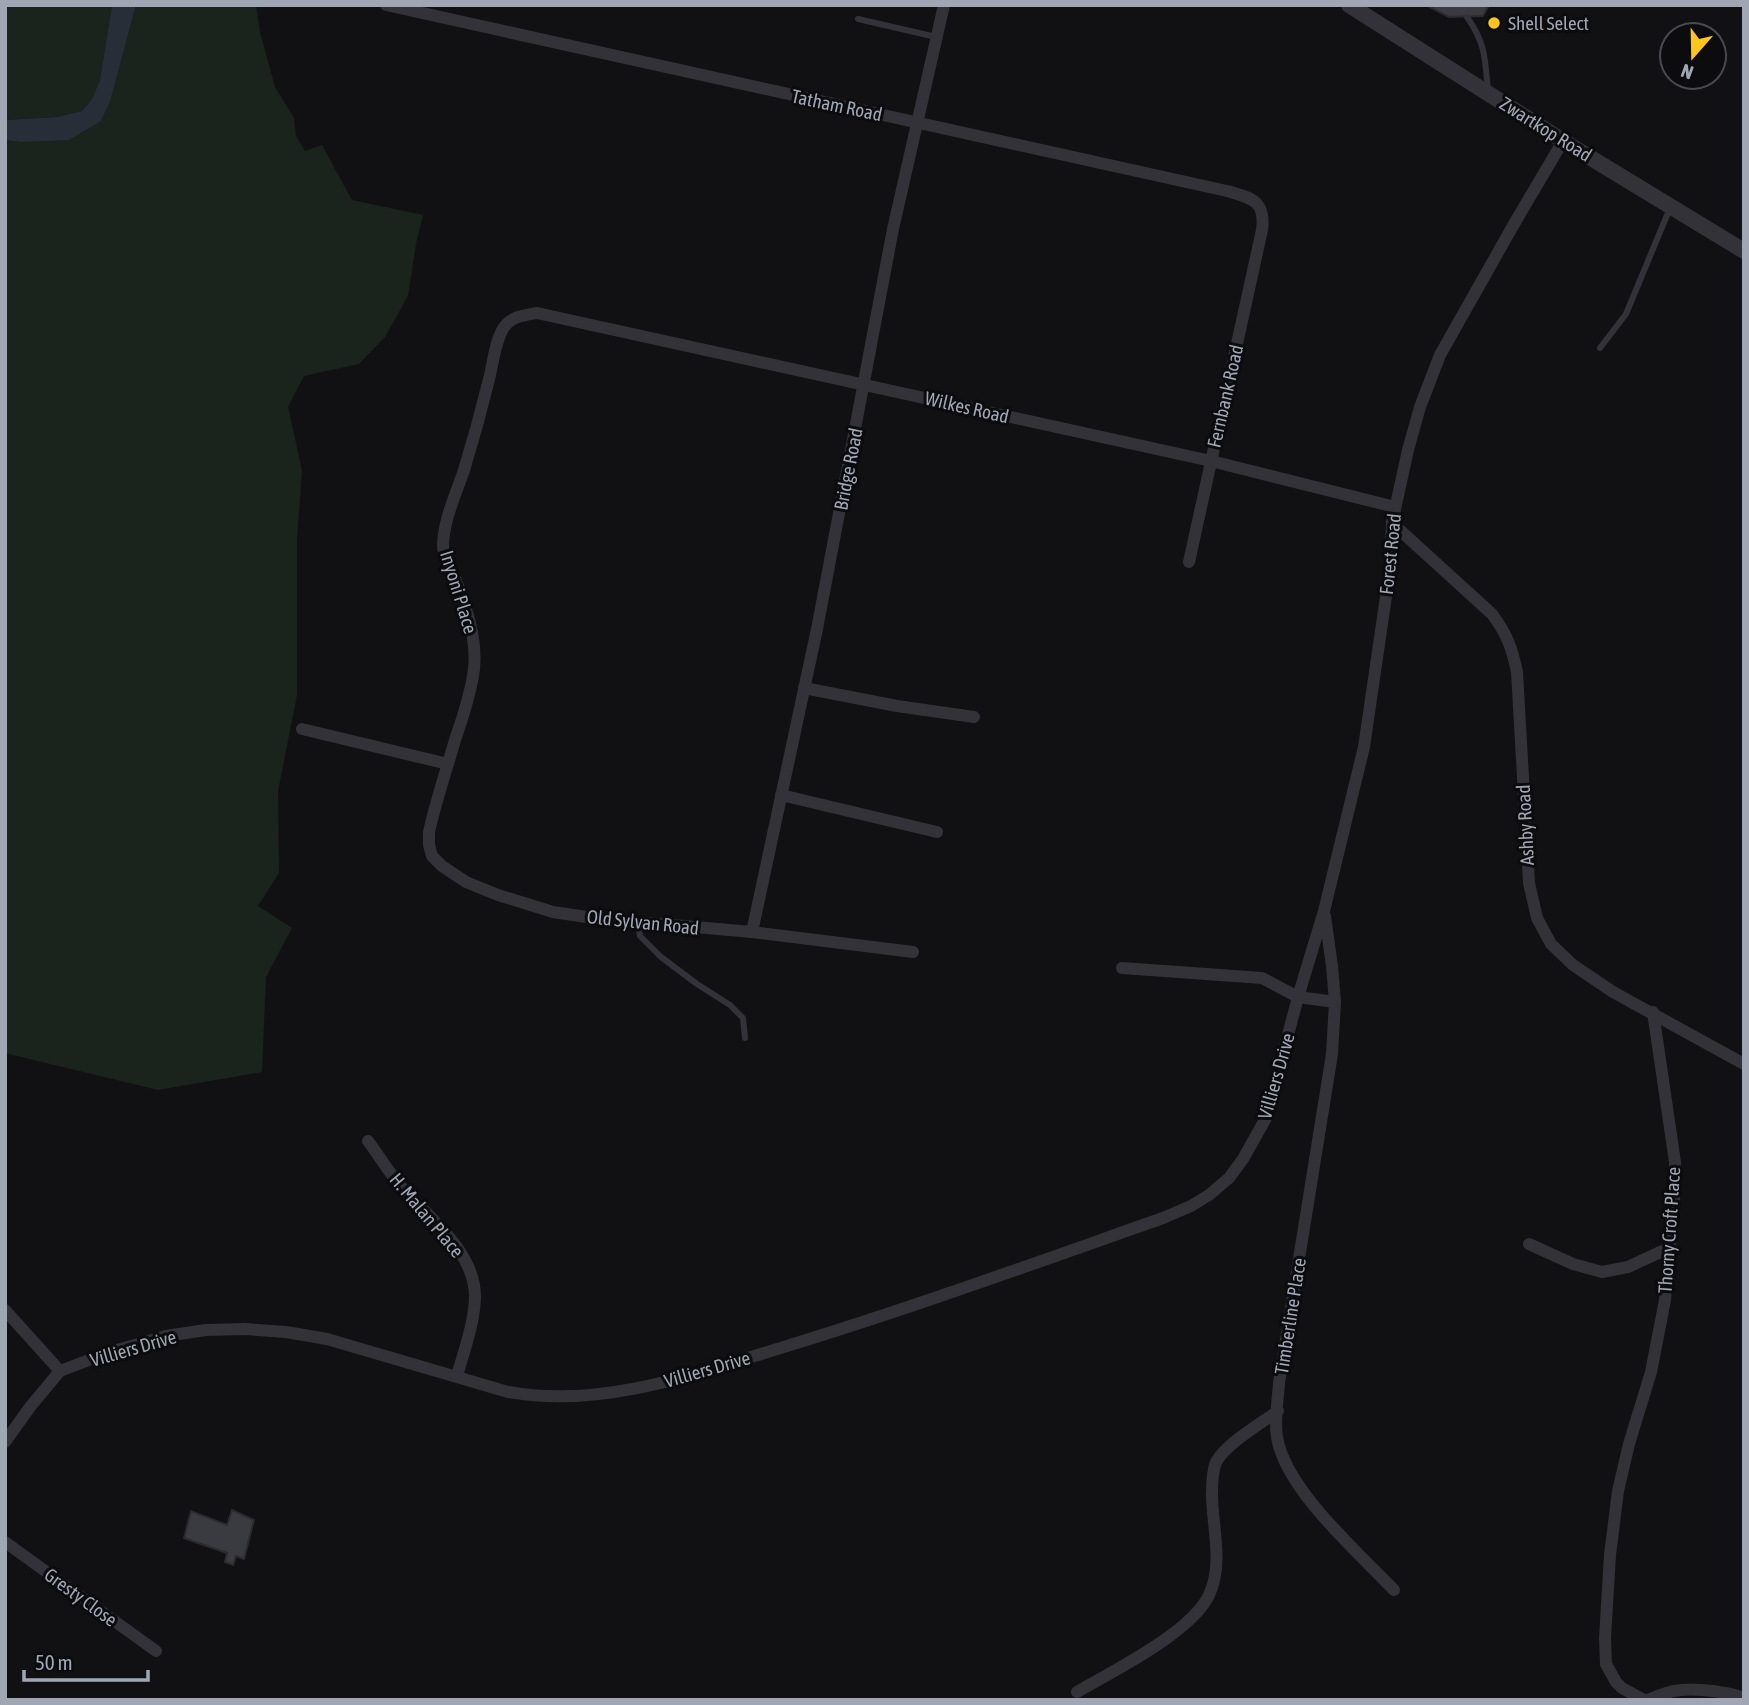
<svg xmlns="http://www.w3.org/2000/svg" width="1749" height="1705" font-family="'Asap Condensed',sans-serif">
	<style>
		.green { fill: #1b231d }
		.water { fill: #272e37 }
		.building { fill: #3a3b40; stroke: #2b2b2f; stroke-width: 2 }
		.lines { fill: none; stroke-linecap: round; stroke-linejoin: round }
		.service { stroke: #323238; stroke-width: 6 }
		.minor { stroke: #323238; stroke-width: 12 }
		.tertiary { stroke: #323238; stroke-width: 16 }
		.poi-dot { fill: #ffc51d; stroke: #0c0c0e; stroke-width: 2.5 }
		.labels { text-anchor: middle; stroke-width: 6; stroke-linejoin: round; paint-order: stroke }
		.poi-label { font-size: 19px; fill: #a1a6b4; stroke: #0c0c0e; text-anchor: start }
		.street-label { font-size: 19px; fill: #a1a6b4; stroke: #0c0c0e }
	</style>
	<rect width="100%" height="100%" fill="#111113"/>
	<g class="green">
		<polygon points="5,5 112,5 100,80 92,99 82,111 57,117 5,120"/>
		<polygon points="136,5 256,5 260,32 275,87 294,118 296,136 305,151 322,145 352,200 423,215 416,244 408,296 385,337 359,364 304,376 288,407 302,470 297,539 297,695 278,791 279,873 258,906 292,928 266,977 262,1072 158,1090 5,1053 5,140 20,142 101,121 110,102"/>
	</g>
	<polygon class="water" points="112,5 136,5 110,102 101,121 69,140 20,142 5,140 5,120 57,117 82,111 92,99 100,80"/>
	<g class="building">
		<polygon points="1426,5 1489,5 1483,16 1449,17"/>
		<polygon points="232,1510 254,1520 244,1559 236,1556 233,1565 225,1562 227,1553 184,1538 191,1511 227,1525"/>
	</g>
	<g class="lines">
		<g class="service">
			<path d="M1467,17C1486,44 1485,59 1488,91"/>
			<polyline points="858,19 936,37"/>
			<polyline points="1600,348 1626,314 1670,208"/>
			<polyline points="638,922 640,936 661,957 697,984 730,1005 743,1018 745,1038"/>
		</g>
		<g class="minor">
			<path d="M386,5L1227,191C1251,198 1266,200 1262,230L1189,562"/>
			<path d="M1392,523L1492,614C1507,634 1512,648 1517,672L1529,883L1537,918L1551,944L1573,965L1613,992L1744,1064"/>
			<polyline points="804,688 897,706 974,717"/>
			<polyline points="302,729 448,764"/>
			<polyline points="781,795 937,832"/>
			<path d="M1325,916L1332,966L1335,1002L1332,1054L1279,1383C1278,1400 1274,1421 1277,1437C1285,1489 1358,1552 1394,1590"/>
			<polyline points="752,932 817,629 893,229 944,5"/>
			<path d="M913,952L752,932L593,918L553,912L498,895L466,882L442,866L432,856L429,845V832C436,801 446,771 455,740C463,717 471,693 474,669C477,639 467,609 456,581C451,570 444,559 443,547C443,521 456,494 464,470C473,441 481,412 488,383C493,366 494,343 504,327C512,316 525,315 537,313L1211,461L1395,507"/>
			<polyline points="1122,968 1262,978 1298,997 1335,1002"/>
			<path d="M368,1141C380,1157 390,1174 403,1189C430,1218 476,1253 475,1298C474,1324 464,1351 457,1376"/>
			<polyline points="1529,1244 1573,1264 1602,1272 1628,1267 1669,1248"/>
			<polyline points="5,1310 60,1371"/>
			<path d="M5,1442L30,1407L60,1371L110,1352L166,1336L206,1330L245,1329L286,1332L327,1339L508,1392C602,1409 698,1373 787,1346C914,1307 1038,1262 1163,1218L1191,1206L1209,1195L1229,1178L1243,1159L1266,1118L1298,997L1324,911L1364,747L1390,569L1392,523L1408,450L1420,407L1440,355L1514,224L1563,141"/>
			<polyline points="5,1542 156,1651"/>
			<path d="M1077,1692C1113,1671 1192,1632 1209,1595C1224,1563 1212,1527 1212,1494C1212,1484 1212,1472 1216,1462C1227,1443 1260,1424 1278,1411"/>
			<polyline points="1644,1700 1622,1688 1616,1682 1606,1664 1605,1638 1610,1555 1618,1491 1629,1444 1651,1372 1665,1300 1674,1199 1675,1162 1653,1012"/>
			<path d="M1648,1700C1659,1695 1669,1691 1681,1690C1698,1688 1728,1692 1744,1698"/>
		</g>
		<polyline class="tertiary" points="1349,5 1563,141 1744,251"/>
	</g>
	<circle class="poi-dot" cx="1494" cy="23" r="7"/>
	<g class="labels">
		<g class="poi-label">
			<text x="1508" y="30">Shell Select</text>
		</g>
		<g class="street-label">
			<text transform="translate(837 105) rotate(12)" y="7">Tatham Road</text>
			<text transform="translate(1546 129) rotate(32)" y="7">Zwartkop Road</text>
			<text transform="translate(1225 396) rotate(-77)" y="7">Fernbank Road</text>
			<text transform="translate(967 407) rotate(13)" y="7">Wilkes Road</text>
			<text transform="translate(848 469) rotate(-79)" y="7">Bridge Road</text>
			<text transform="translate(1390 554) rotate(-84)" y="7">Forest Road</text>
			<text transform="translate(459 592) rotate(73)" y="7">Inyoni Place</text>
			<text transform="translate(1525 825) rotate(-93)" y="7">Ashby Road</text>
			<text transform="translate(643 922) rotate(6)" y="7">Old Sylvan Road</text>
			<text transform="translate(1276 1076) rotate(-74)" y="7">Villiers Drive</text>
			<text transform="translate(427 1215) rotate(50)" y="7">H. Malan Place</text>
			<text transform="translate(1669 1230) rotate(-86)" y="7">Thorny Croft Place</text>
			<text transform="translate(1290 1316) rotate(-81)" y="7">Timberline Place</text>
			<text transform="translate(133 1348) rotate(-16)" y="7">Villiers Drive</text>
			<text transform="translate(707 1369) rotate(-16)" y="7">Villiers Drive</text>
			<text transform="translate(81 1597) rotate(36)" y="7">Gresty Close</text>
		</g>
	</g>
	<rect width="1749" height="1705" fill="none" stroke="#a1a6b4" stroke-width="14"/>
	<g transform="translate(1693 56) rotate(200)"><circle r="33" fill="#0c0c0e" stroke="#484a50" stroke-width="2"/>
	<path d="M0-5L12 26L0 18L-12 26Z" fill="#ffc51d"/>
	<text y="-10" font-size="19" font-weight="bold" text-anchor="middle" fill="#a1a6b4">N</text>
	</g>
	<path d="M24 1670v10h124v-10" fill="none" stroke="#a1a6b4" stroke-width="3.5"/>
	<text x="35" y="1670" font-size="21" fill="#a1a6b4" stroke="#0c0c0e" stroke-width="5" paint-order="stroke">50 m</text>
</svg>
